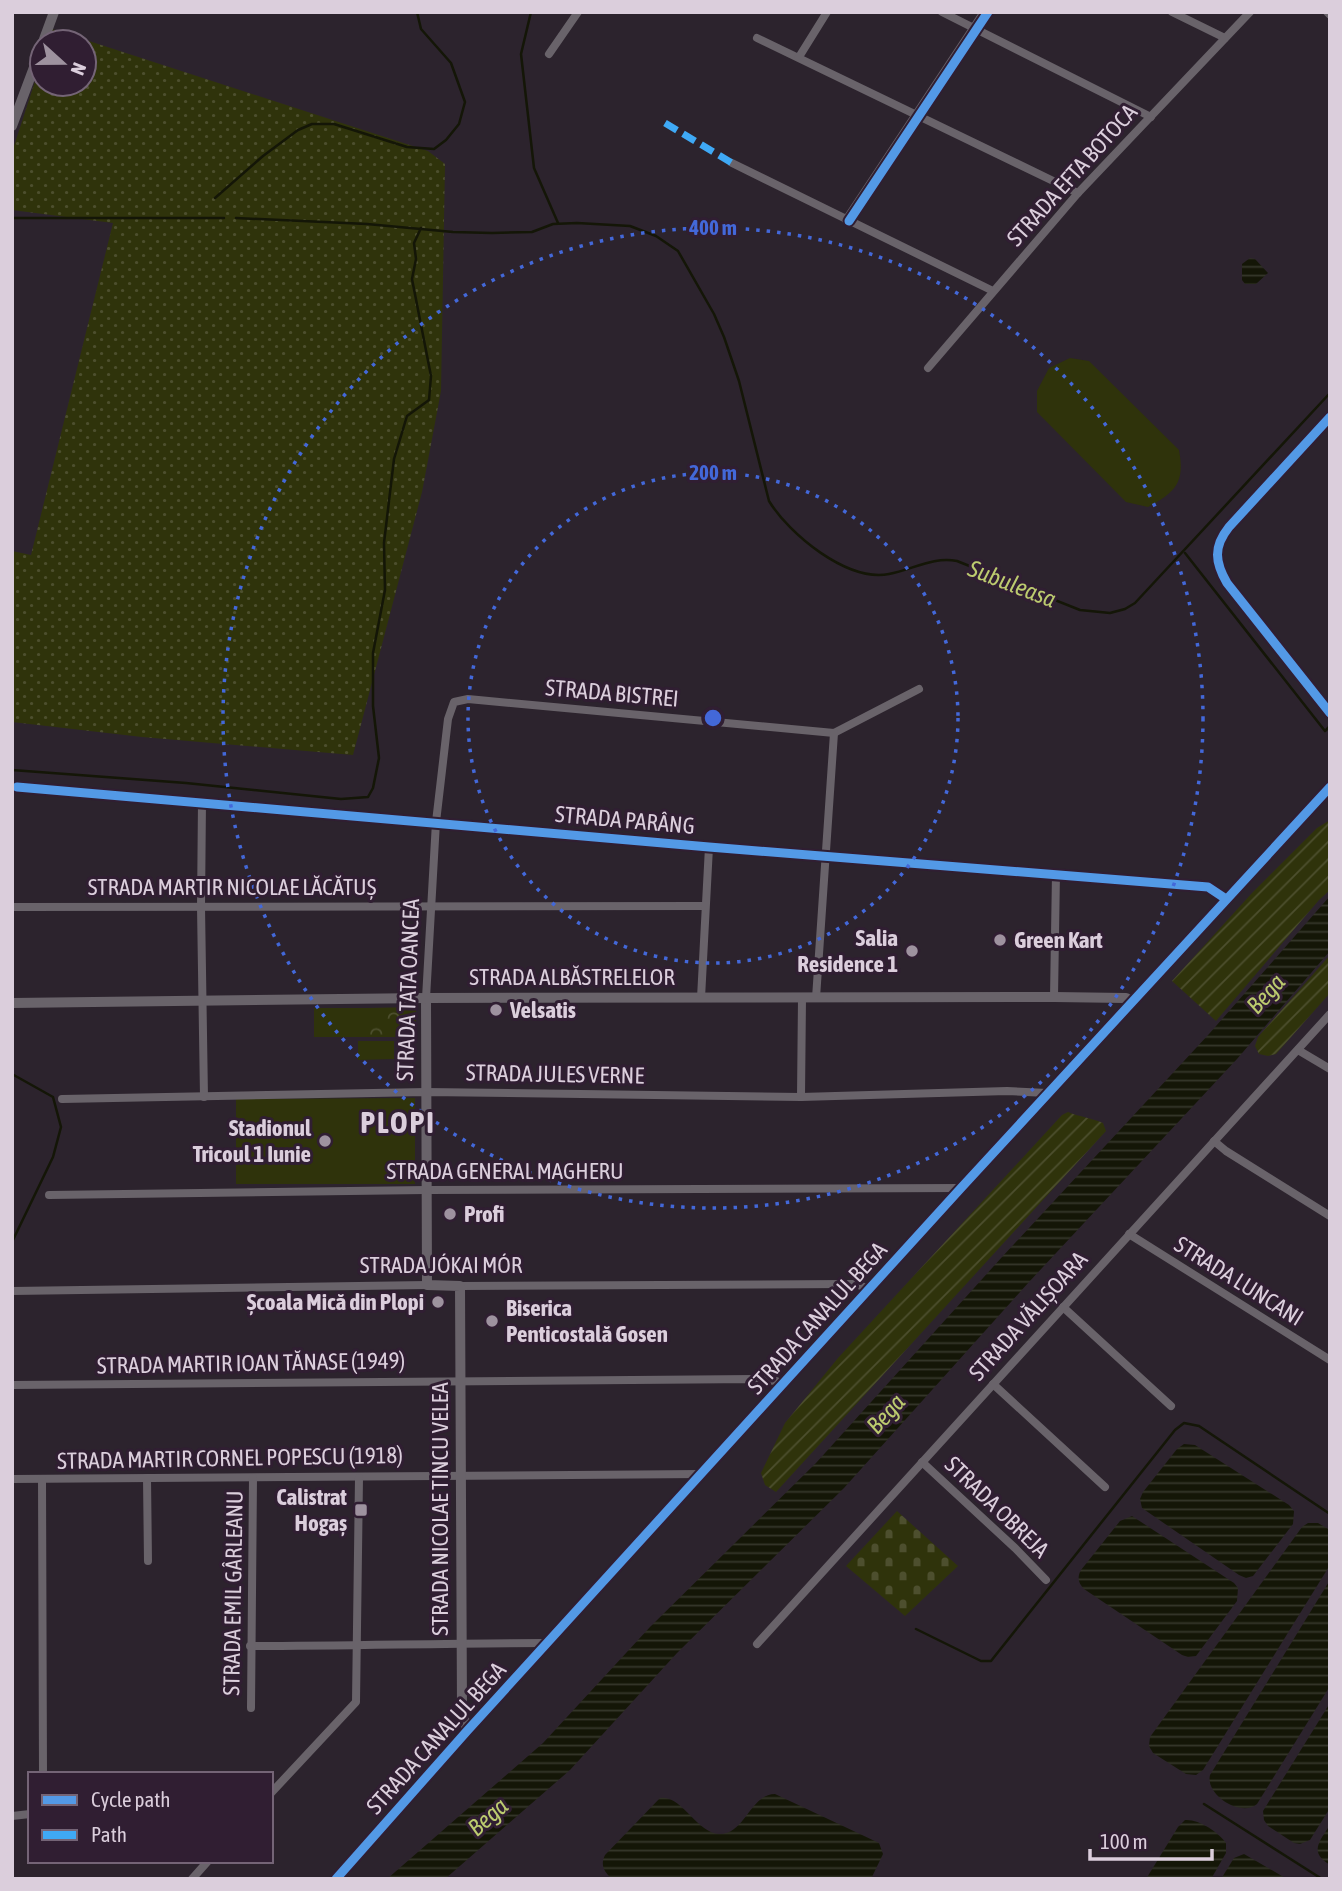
<svg xmlns="http://www.w3.org/2000/svg" width="1342" height="1891" font-family="'Asap Condensed',sans-serif">
	<style>
		.grass { fill: url(#grass-dots) }
		.cemetery { fill: url(#cemetery-stones) }
		.park { fill: url(#park-crowns) }
		.garden { fill: url(#garden-furrows) }
		.pitch { fill: #2f330b }
		.water { fill: url(#water-rules) }
		.lines { fill: none; stroke-linecap: round; stroke-linejoin: round }
		.stream { stroke: #141607; stroke-width: 2.5 }
		.minor { stroke: #69636a; stroke-width: 8 }
		.tertiary { stroke: #69636a; stroke-width: 10 }
		.quiet { stroke: #3fa9f5; stroke-width: 7; stroke-dasharray: 14 7; stroke-linecap: butt }
		.cycleway-casing { stroke: #301e32; stroke-width: 13 }
		.cycleway { stroke: #5399e6; stroke-width: 9 }
		.ring { fill: none; stroke: #4368d9; stroke-width: 3.5; stroke-dasharray: 3.5 7 }
		.poi-dot { fill: #9e929f; stroke: #301e32; stroke-width: 2.5 }
		.labels { text-anchor: middle; stroke-width: 6; stroke-linejoin: round; paint-order: stroke }
		.street-label { font-size: 23px; fill: #dbcedc; stroke: #301e32 }
		.poi-label { font-size: 23px; font-weight: bold; fill: #dbcedc; stroke: #301e32; text-anchor: end }
		.water-label { font-size: 24px; font-style: italic; fill: #bccb6f; stroke: #301e32 }
		.district-label { font-size: 30px; font-weight: bold; letter-spacing: 2px; fill: #dbcedc; stroke: #301e32 }
		.centre { fill: #4368d9; stroke: #301e32; stroke-width: 3.5 }
		.ring-label { font-size: 21px; text-anchor: middle; font-weight: bold; fill: #4368d9; stroke: #301e32; stroke-width: 6; stroke-linejoin: round; paint-order: stroke }
	</style>
	<defs>
		<pattern id="grass-dots" width="8" height="8" patternUnits="userSpaceOnUse" patternTransform="scale(1.75)"><rect width="8" height="8" fill="#2f330b"/><path d="M2 2h.1M6 6h.1" fill="none" stroke="#4d4f2e" stroke-width="1.8" stroke-linecap="round"/></pattern>
		<pattern id="cemetery-stones" width="16" height="16" patternUnits="userSpaceOnUse" patternTransform="scale(1.75)"><rect width="16" height="16" fill="#2f330b"/><path d="M2 7V4a2 2 0 0 1 4 0v3zM10 15v-3a2 2 0 0 1 4 0v3z" fill="#4d4f2e"/></pattern>
		<pattern id="park-crowns" width="20" height="18" patternUnits="userSpaceOnUse" patternTransform="scale(1.75)"><rect width="20" height="18" fill="#2f330b"/><path d="M2 6a3 3 0 1 1 6 0M12 15a3 3 0 1 1 6 0" fill="none" stroke="#4d4f2e"/></pattern>
		<pattern id="garden-furrows" width="10" height="10" patternUnits="userSpaceOnUse" patternTransform="scale(1.75)"><rect width="10" height="10" fill="#2f330b"/><path d="M-1 1l2-2M0 10L10 0M9 11l2-2" fill="none" stroke="#4d4f2e"/></pattern>
		<pattern id="water-rules" width="6" height="5" patternUnits="userSpaceOnUse" patternTransform="scale(1.75)"><rect width="6" height="5" fill="#141607"/><path d="M0 2.5h6" fill="none" stroke="#36372b"/></pattern>
	</defs>
	<rect width="100%" height="100%" fill="#2c232d"/>
	<polygon class="grass" points="52,29 428,151 445,164 441,391 422,492 353,755 142,737 12,722 12,551 31,555 113,223 12,210 12,152 42,60 42,84 84,84 84,42 48,42"/>
	<polygon class="cemetery" points="897,1511 958,1566 905,1616 846,1566"/>
	<polygon class="park" points="416,1007 416,1037 368,1037 368,1008"/>
	<g class="garden">
		<polygon points="1330,820 1330,890 1319,900 1216,1021 1172,981 1252,893 1317,828"/>
		<polygon points="1330,955 1330,993 1276,1054 1268,1056 1259,1054 1255,1046 1258,1037"/>
		<path d="M1068,1112C1080,1117 1092,1118 1103,1123L1106,1131L776,1492L765,1485L761,1473L785,1423L838,1358L1062,1115Z"/>
	</g>
	<g class="pitch">
		<path d="M1070,358L1089,361L1179,450C1185,482 1176,492 1148,507L1126,502L1037,412V391L1049,368Z"/>
		<rect x="314" y="1008" width="54" height="29"/>
		<polygon points="358,1041 394,1041 394,1059 358,1060"/>
		<polygon points="415,1098 415,1184 236,1184 236,1099"/>
	</g>
	<g class="water">
		<polygon points="1250,258 1255,259 1268,273 1256,284 1245,284 1242,280 1242,264"/>
		<polygon points="1330,896 1330,951 1237,1059 1029,1282 844,1488 677,1653 570,1770 445,1879 387,1879 543,1743 650,1627 816,1463 1002,1257 1209,1034"/>
		<polygon points="1184,1444 1195,1445 1289,1505 1294,1511 1293,1524 1253,1576 1246,1578 1239,1575 1142,1508 1140,1499 1143,1492 1177,1449"/>
		<path d="M1132,1516L1234,1583L1238,1588L1237,1601L1196,1656L1188,1657L1182,1655L1084,1589C1078,1583 1077,1577 1081,1570L1120,1521Z"/>
		<polygon points="1308,1523 1318,1523 1330,1530 1330,1565 1203,1770 1196,1775 1186,1774 1153,1753 1149,1746 1150,1737 1302,1527"/>
		<path d="M1330,1580V1686L1257,1804C1241,1818 1205,1795 1210,1775Z"/>
		<polygon points="1330,1703 1330,1808 1310,1840 1300,1844 1294,1843 1268,1826 1264,1820 1263,1811"/>
		<path d="M775,1794L879,1843L883,1854L871,1879H612C604,1872 600,1865 605,1855L660,1798C681,1794 697,1833 719,1834C745,1835 750,1794 775,1794Z"/>
		<path d="M1185,1820C1199,1819 1218,1832 1226,1843V1853L1211,1879H1146L1178,1827Z"/>
		<path d="M1330,1825V1865C1309,1852 1319,1842 1330,1825Z"/>
		<polygon points="1244,1854 1287,1879 1221,1879 1234,1858"/>
	</g>
	<g class="lines">
		<g class="stream">
			<polyline points="531,12 521,54 534,168 558,223"/>
			<polyline points="215,198 263,156 298,130 312,124 334,124 407,147 434,149 446,140 459,124 465,102 451,63 421,29 417,12"/>
			<polyline points="12,218 224,218"/>
			<path d="M236,218L367,224L453,232L492,233L532,232L553,224L577,223L630,226L656,236L678,251L714,314L724,337L739,381L769,501C789,534 847,582 889,574C912,570 933,556 957,561L1080,610L1110,613L1125,609L1135,603L1330,393"/>
			<polyline points="1185,553 1325,731 1329,727"/>
			<polyline points="12,770 186,783 341,799 368,797 373,788 379,758 373,706 373,653 385,590 384,543 394,459 407,416 429,400 431,376 412,279 416,259 414,243 421,228"/>
			<polyline points="12,1074 53,1097 61,1127 53,1157 12,1242"/>
			<polyline points="916,1629 981,1661 991,1661 1175,1430 1184,1423 1199,1426 1330,1514"/>
			<polyline points="1204,1804 1322,1879"/>
		</g>
		<g class="minor">
			<polyline points="942,12 1151,117"/>
			<polyline points="1172,12 1225,38"/>
			<polyline points="1327,12 1330,15"/>
			<polyline points="757,38 1078,193"/>
			<polyline points="549,54 578,12"/>
			<polyline points="799,57 827,12"/>
			<polyline points="732,163 993,291"/>
			<polyline points="846,220 984,12"/>
			<polyline points="928,368 1078,193 1250,12"/>
			<polyline points="17,787 709,847 1208,887 1226,899"/>
			<polyline points="202,801 201,907 204,1097"/>
			<polyline points="12,907 704,906"/>
			<polyline points="1054,997 1056,873"/>
			<polyline points="426,998 436,822 448,719 454,702 468,699 834,733 919,689"/>
			<polyline points="701,998 709,847"/>
			<polyline points="816,998 834,733"/>
			<polyline points="1298,1050 1330,1069"/>
			<polyline points="801,1097 802,998"/>
			<polyline points="62,1099 426,1092 801,1097 1007,1091 1047,1093"/>
			<polyline points="1214,1141 1226,1151 1330,1216"/>
			<polyline points="49,1195 426,1190 961,1188"/>
			<polyline points="1129,1234 1330,1360"/>
			<polyline points="460,1286 845,1284 856,1284 869,1289"/>
			<polyline points="12,1291 427,1285"/>
			<polyline points="1063,1307 1171,1406"/>
			<polyline points="993,1384 1105,1487"/>
			<polyline points="12,1385 755,1379 776,1381 783,1384"/>
			<polyline points="922,1462 1015,1548 1046,1580"/>
			<polyline points="147,1478 148,1561"/>
			<polyline points="12,1479 701,1474"/>
			<polyline points="42,1479 43,1774"/>
			<polyline points="757,1644 1330,1014"/>
			<path d="M250,1646C349,1646 448,1643 547,1643"/>
			<polyline points="251,1708 253,1478"/>
			<polyline points="271,1793 356,1702 359,1478"/>
			<polyline points="12,1816 30,1814"/>
			<polyline points="192,1879 208,1861"/>
		</g>
		<g class="tertiary">
			<polyline points="43,42 54,12"/>
			<polyline points="12,126 42,46"/>
			<path d="M1330,417L1229,527C1213,547 1215,562 1227,583L1330,713"/>
			<polyline points="426,998 427,1285 460,1286 462,1710 467,1731"/>
			<polyline points="12,1003 426,998 1054,997 1126,998 1132,1001"/>
			<polyline points="336,1879 467,1731 961,1188 1330,787"/>
		</g>
		<polyline class="quiet" points="665,123 732,163"/>
		<g class="cycleway-casing">
			<g id="cycleway">
				<polyline points="849,221 988,12"/>
				<path d="M1330,417L1229,527C1213,547 1215,562 1227,583L1330,713"/>
				<polyline points="17,787 709,847 1208,887 1226,899"/>
				<polyline points="336,1879 467,1731 961,1188 1330,787"/>
			</g>
		</g>
		<use href="#cycleway" class="cycleway"/>
	</g>
	<g class="ring">
		<circle cx="713" cy="718" r="245"/>
		<circle cx="713" cy="718" r="490"/>
	</g>
	<g class="poi-dot">
		<circle cx="1000" cy="940" r="7"/>
		<circle cx="912" cy="951" r="7"/>
		<circle cx="496" cy="1010" r="7"/>
		<circle cx="325" cy="1141" r="7"/>
		<circle cx="450" cy="1214" r="7"/>
		<circle cx="438" cy="1302" r="7"/>
		<circle cx="492" cy="1321" r="7"/>
		<rect x="354" y="1503" width="14" height="14" rx="3.5"/>
	</g>
	<g class="labels">
		<g class="street-label">
			<text transform="translate(1072 175) rotate(-48)" y="8">STRADA EFTA BOTOCA</text>
			<text transform="translate(612 693) rotate(5)" y="8">STRADA BISTREI</text>
			<text transform="translate(625 820) rotate(5)" y="8">STRADA PARÂNG</text>
			<text x="232" y="895">STRADA MARTIR NICOLAE LĂCĂTUȘ</text>
			<text x="572" y="985">STRADA ALBĂSTRELELOR</text>
			<text transform="translate(408 990) rotate(-88)" y="8">STRADA TATA OANCEA</text>
			<text transform="translate(555 1074) rotate(1)" y="8">STRADA JULES VERNE</text>
			<text x="505" y="1179">STRADA GENERAL MAGHERU</text>
			<text x="441" y="1273">STRADA JÓKAI MÓR</text>
			<text transform="translate(1239 1281) rotate(32)" y="8">STRADA LUNCANI</text>
			<text transform="translate(1028 1316) rotate(-48)" y="8">STRADA VĂLIȘOARA</text>
			<text transform="translate(817 1318) rotate(-48)" y="8">STRADA CANALUL BEGA</text>
			<text transform="translate(251 1363) rotate(-1)" y="8">STRADA MARTIR IOAN TĂNASE (1949)</text>
			<text transform="translate(230 1458) rotate(-1)" y="8">STRADA MARTIR CORNEL POPESCU (1918)</text>
			<text transform="translate(997 1507) rotate(44)" y="8">STRADA OBREJA</text>
			<text transform="translate(440 1509) rotate(-90)" y="8">STRADA NICOLAE TINCU VELEA</text>
			<text transform="translate(233 1593) rotate(-89)" y="8">STRADA EMIL GÂRLEANU</text>
			<text transform="translate(436 1738) rotate(-48)" y="8">STRADA CANALUL BEGA</text>
		</g>
		<g class="poi-label">
			<text x="898" y="946">Salia<tspan x="898" dy="26">Residence 1</tspan></text>
			<text x="1014" y="948" text-anchor="start">Green Kart</text>
			<text x="510" y="1018" text-anchor="start">Velsatis</text>
			<text x="311" y="1136">Stadionul<tspan x="311" dy="26">Tricoul 1 Iunie</tspan></text>
			<text x="464" y="1222" text-anchor="start">Profi</text>
			<text x="424" y="1310">Școala Mică din Plopi</text>
			<text x="506" y="1316" text-anchor="start">Biserica<tspan x="506" dy="26">Penticostală Gosen</tspan></text>
			<text x="347" y="1505">Calistrat<tspan x="347" dy="26">Hogaș</tspan></text>
		</g>
		<g class="water-label">
			<text transform="translate(1012 584) rotate(21)" y="8">Subuleasa</text>
			<text transform="translate(1266 994) rotate(-48)" y="8">Bega</text>
			<text transform="translate(886 1414) rotate(-48)" y="8">Bega</text>
			<text transform="translate(488 1817) rotate(-41)" y="8">Bega</text>
		</g>
		<g class="district-label">
			<text x="398" y="1133">PLOPI</text>
		</g>
	</g>
	<circle cx="713" cy="718" r="10" class="centre"/>
	<g class="ring-label">
		<text x="713" y="235">400 m</text>
		<text x="713" y="480">200 m</text>
	</g>
	<rect width="1342" height="1891" fill="none" stroke="#dbcedc" stroke-width="28"/>
	<rect x="28" y="1772" width="245" height="91" fill="#301e32" stroke="#746476" stroke-width="2"/>
	<rect x="42" y="1795" width="35" height="10" fill="#5399e6" stroke="#746476" stroke-width="2"/>
	<text x="91" y="1807" font-size="21" fill="#dbcedc">Cycle path</text>
	<rect x="42" y="1830" width="35" height="10" fill="#3fa9f5" stroke="#746476" stroke-width="2"/>
	<text x="91" y="1842" font-size="21" fill="#dbcedc">Path</text>
	<g transform="translate(63 63) rotate(111)"><circle r="33" fill="#301e32" stroke="#746476" stroke-width="2"/>
	<path d="M0-5L12 26L0 18L-12 26Z" fill="#9e929f"/>
	<text y="-10" font-size="19" font-weight="bold" text-anchor="middle" fill="#dbcedc">N</text>
	</g>
	<path d="M1090 1849v10h122v-10" fill="none" stroke="#dbcedc" stroke-width="3.5"/>
	<text x="1100" y="1849" font-size="21" fill="#dbcedc" stroke="#301e32" stroke-width="5" paint-order="stroke">100 m</text>
</svg>
